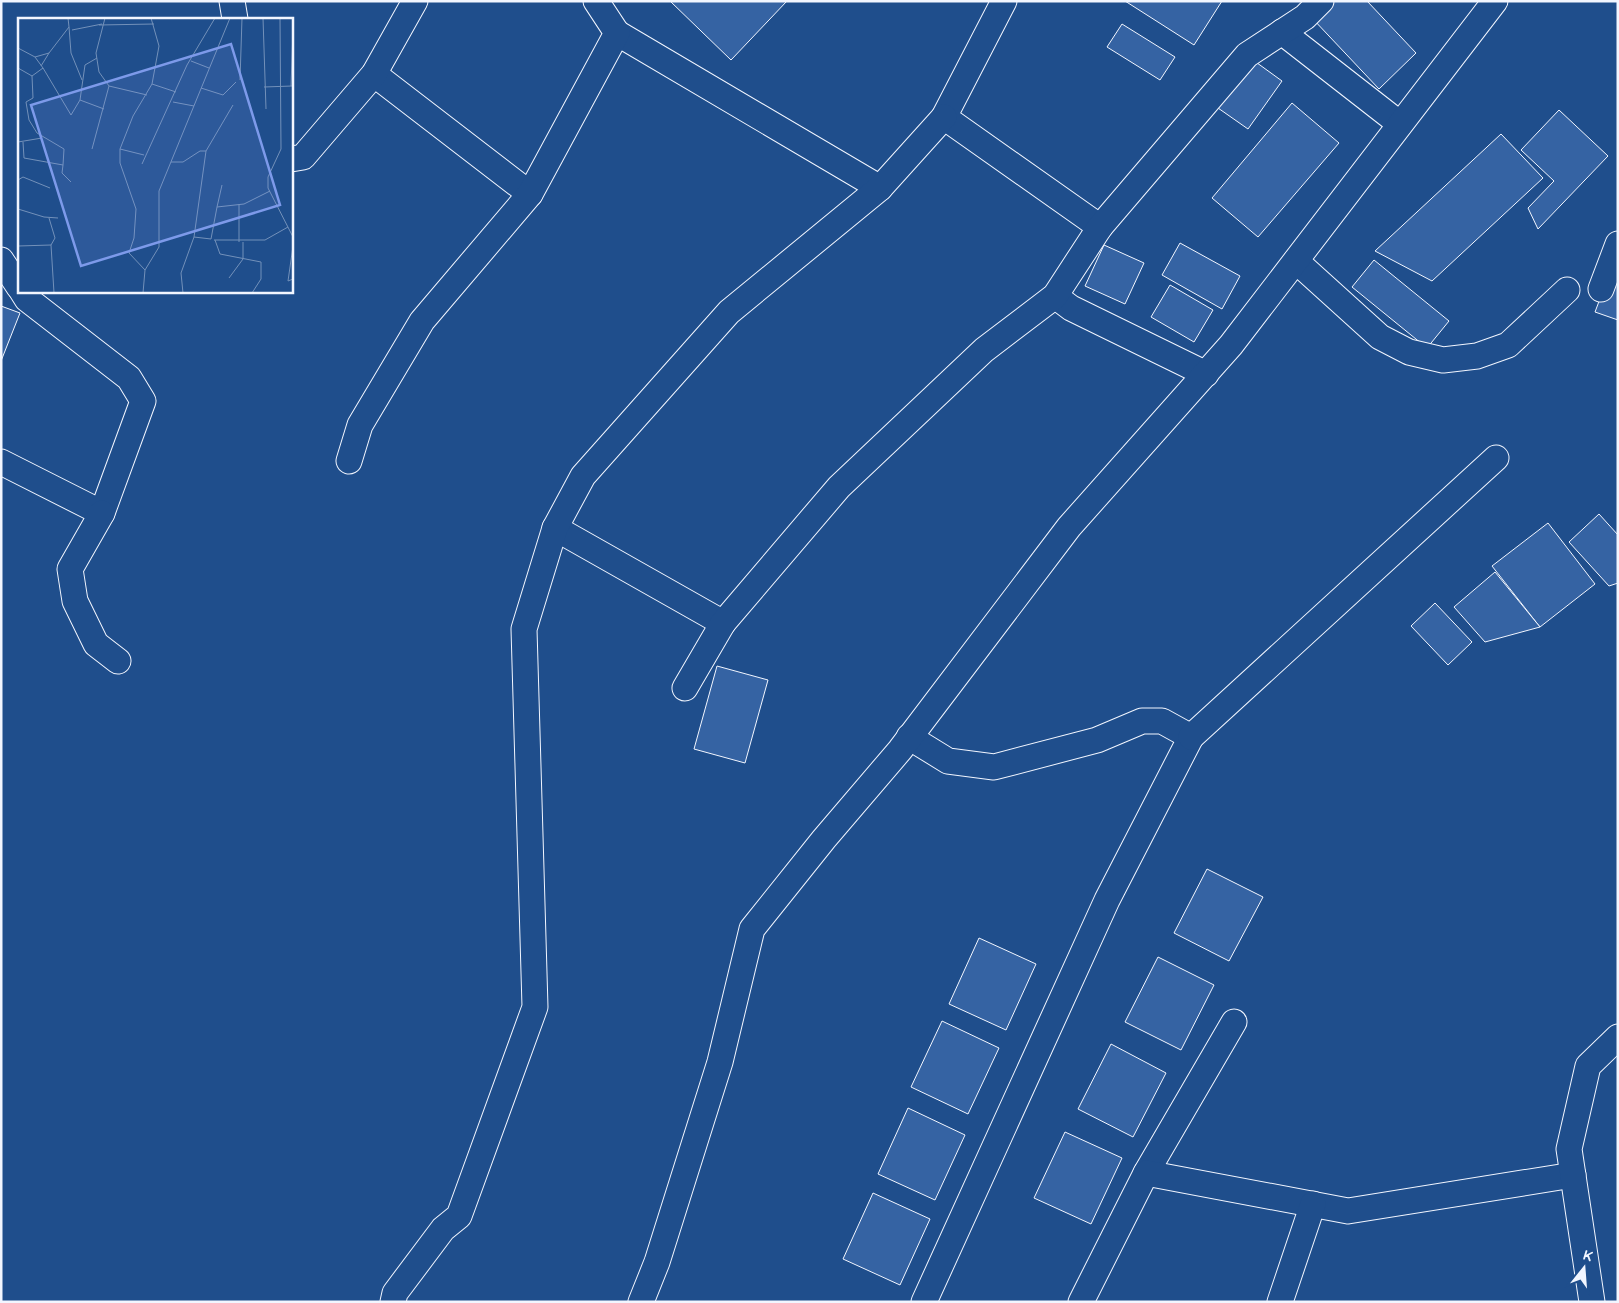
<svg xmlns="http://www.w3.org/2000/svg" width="1619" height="1303" font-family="Quicksand,sans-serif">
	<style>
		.building { fill: #3563a3; stroke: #f2f6ff }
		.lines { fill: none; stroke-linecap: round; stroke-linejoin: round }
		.minor-casing { stroke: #f2f6ff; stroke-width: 27 }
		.minor { stroke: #1f4e8c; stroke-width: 25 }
		.inset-road { fill: none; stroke: #7391ba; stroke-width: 1 }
		.view { fill: #7d9aea; fill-opacity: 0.15; stroke: #7d9aea; stroke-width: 2.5 }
		.inset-edge { fill: none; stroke: #f2f6ff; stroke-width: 2.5 }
	</style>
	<rect width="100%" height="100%" fill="#1f4e8c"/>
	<g class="building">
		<polygon points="670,1 787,1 731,60"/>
		<polygon points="1125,1 1222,1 1194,45"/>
		<polygon points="1329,1 1367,1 1416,53 1379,89 1312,18"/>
		<polygon points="1122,24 1175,57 1160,80 1107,47"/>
		<polygon points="1253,60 1282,81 1248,129 1218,108"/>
		<polygon points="1292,103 1339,143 1258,237 1212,198"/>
		<polygon points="1559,110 1608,156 1538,229 1528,208 1554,181 1521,150"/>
		<polygon points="1501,134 1543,178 1432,281 1375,251"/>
		<polygon points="1180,243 1240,276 1222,309 1162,275"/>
		<polygon points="1104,245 1144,263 1125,304 1085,286"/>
		<polygon points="1618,251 1618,320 1595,312"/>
		<polygon points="1374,260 1449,321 1427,348 1352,287"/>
		<polygon points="1170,285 1213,310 1194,342 1151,317"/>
		<polygon points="1,306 20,313 1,361"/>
		<polygon points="1599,514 1618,535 1618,583 1609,586 1569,542"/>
		<polygon points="1548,523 1595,584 1540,627 1492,566"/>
		<polygon points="1495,572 1540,627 1485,642 1454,607"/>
		<polygon points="1435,603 1472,642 1448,665 1411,626"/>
		<polygon points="717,666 768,680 745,763 694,749"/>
		<polygon points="1207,869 1263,897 1229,961 1174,933"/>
		<polygon points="979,938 1036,964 1006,1030 949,1004"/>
		<polygon points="1158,957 1214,985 1181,1050 1125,1022"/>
		<polygon points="942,1021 999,1048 968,1114 911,1087"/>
		<polygon points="1111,1044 1166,1073 1133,1137 1078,1109"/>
		<polygon points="908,1108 965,1135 935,1200 878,1174"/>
		<polygon points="1065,1132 1122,1158 1091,1224 1034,1198"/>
		<polygon points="873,1193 930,1219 900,1285 843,1259"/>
	</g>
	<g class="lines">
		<g class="minor-casing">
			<g id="minor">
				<polyline points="232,1 235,19"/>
				<polyline points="1004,1 944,117 1100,227"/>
				<polyline points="1282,32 1400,124"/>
				<polyline points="617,33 880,188"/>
				<polyline points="374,74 530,194"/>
				<polyline points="291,159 303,157 374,74 415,1"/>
				<polyline points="1,260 19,287"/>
				<polyline points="1296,261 1380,337 1409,352 1443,360 1477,356 1508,345 1567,290"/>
				<polyline points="1601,289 1618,244"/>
				<polyline points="1055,296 1071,308 1206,374"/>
				<polyline points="349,461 360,425 422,321 530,194 617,33 596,1"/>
				<polyline points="1,462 102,513 143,401 129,378 27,299 22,291"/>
				<polyline points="102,513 70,569 75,601 96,644 118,661"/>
				<polyline points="555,528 723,623"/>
				<polyline points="685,688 723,623 839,487 984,350 1055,296 1100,227 1247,55 1305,17 1321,1"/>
				<polyline points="909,737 948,761 994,767 1097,740 1142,721 1162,721 1191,737 1107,900 924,1302"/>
				<polyline points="1191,737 1496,458"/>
				<polyline points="1146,1173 1234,1022"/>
				<polyline points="393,1302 395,1293 443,1229 459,1216 535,1007 524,629 555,528 583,476 729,312 880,188 944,117"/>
				<polyline points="641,1302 657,1262 720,1062 752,929 824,839 900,750 1069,527 1231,345 1495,1"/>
				<polyline points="1081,1302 1146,1173 1348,1211 1573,1175"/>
				<polyline points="1280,1302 1313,1204"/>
				<polyline points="1592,1302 1569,1149 1588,1066 1618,1037"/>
			</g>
		</g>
		<use href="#minor" class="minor"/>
	</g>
	<g transform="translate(18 18)">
		<rect width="275" height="275" fill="#1f4e8c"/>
		<path class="inset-road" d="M133,0L141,28L134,66L158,74M245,0L248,91M262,0L263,131L250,159V170L275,219M81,7L136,6M51,9L53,35L64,62M54,12L84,6M0,30L17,39L25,50L14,58L0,50M17,39L31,35L51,9L50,0M173,43L191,50M23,48L31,35M25,50L53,97L62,82L67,47L79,40M222,62L224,0M91,68L129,77M273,68L275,12M246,69L274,68M183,70L205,77L218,64M62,82L86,91M155,84L176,88M0,124L24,120M5,124L6,140L45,147L46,131L19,115L11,102L8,84L15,80L14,58M74,131L91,68L81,54L78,35L87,0M102,131L126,137M188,133L215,87M153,144H165L182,133H188L176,219L193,221L199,189L226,186L252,173M124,146L169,47L197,0M45,147L44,155L53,164M0,162L5,159L32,170M221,186V224M199,189L204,167M0,191L26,199L40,200M196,222H247L270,209M197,222L202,236L243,244V261L234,275M33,227L36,275M0,228L33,227L37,220L31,200M275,228L270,263L275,261M127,252L111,235L116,220L118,191L102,145V131L115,98L134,66M211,260L225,241V224M125,275L127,252L141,229V173L212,0M165,275L163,255L176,219"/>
		<path class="view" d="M213,26L262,187L63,248L13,87Z"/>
		<rect width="275" height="275" class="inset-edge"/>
	</g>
	<rect width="1619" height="1303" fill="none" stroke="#f2f6ff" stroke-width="5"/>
	<g transform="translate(1584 1268) rotate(17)" stroke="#1f4e8c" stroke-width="4" paint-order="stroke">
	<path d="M0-4L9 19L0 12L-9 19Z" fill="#f2f6ff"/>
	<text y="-8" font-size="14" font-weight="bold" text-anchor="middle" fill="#f2f6ff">K</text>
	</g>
</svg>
